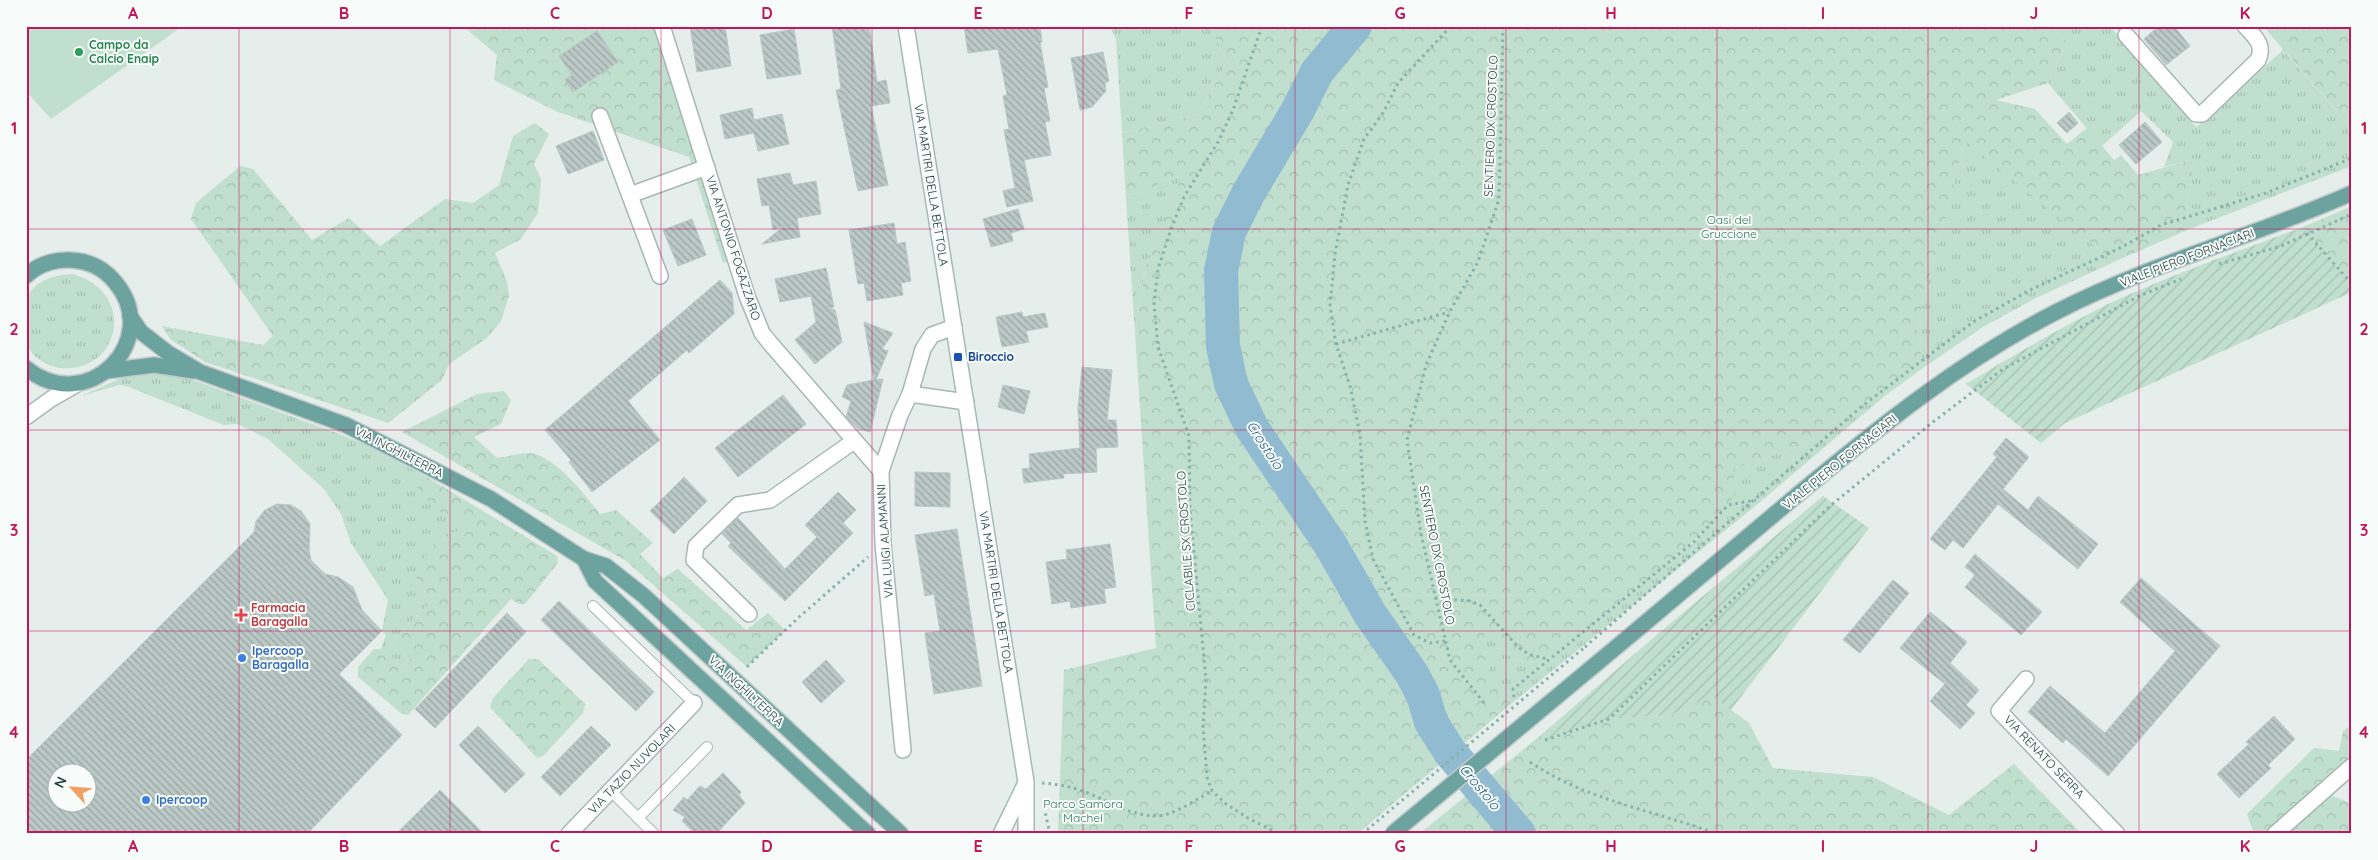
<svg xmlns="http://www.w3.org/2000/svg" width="2378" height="860" font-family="Quicksand,sans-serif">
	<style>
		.grass { fill: url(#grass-tufts) }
		.forest { fill: url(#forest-crowns) }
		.garden { fill: url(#garden-furrows) }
		.pitch { fill: #c0dfce }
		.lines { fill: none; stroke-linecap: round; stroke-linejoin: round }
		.river { stroke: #90bbd1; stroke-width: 34 }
		.building { fill: url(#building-back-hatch); stroke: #b8c8c5; fill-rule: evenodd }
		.service-casing { stroke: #a8b7b4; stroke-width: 12 }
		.minor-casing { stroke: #a8b7b4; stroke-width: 18 }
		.secondary-casing { stroke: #a4bab6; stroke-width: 18 }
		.primary-casing { stroke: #c2cac9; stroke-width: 18 }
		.path { stroke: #87b1ac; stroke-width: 3; stroke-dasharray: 2.5 4; stroke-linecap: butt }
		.service { stroke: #fff; stroke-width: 10 }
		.minor { stroke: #fff; stroke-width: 15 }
		.secondary { stroke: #fff; stroke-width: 15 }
		.primary { stroke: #6ca39f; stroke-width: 15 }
		.primary-bridge-casing { stroke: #c2cac9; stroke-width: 18; stroke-linecap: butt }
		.path-bridge { stroke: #87b1ac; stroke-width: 3; stroke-dasharray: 2.5 4; stroke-linecap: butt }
		.primary-bridge { stroke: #6ca39f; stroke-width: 15 }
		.grid { fill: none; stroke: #c2185b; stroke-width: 1; stroke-opacity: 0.55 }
		.leisure-dot { fill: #2e9e5b; stroke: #f7fbf9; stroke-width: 2 }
		.transit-dot { fill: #1a4fb4; stroke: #f7fbf9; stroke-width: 2 }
		.health-dot { fill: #e0444e; stroke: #f7fbf9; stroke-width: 2 }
		.shop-dot { fill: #3f7fe0; stroke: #f7fbf9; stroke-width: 2 }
		.labels { text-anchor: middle; stroke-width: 4; stroke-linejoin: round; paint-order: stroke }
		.leisure-label { font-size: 12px; font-weight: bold; fill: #27864d; stroke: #f7fbf9; text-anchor: start }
		.street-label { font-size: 12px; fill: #25413e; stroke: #f7fbf9 }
		.park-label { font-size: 12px; fill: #307759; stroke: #f7fbf9 }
		.transit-label { font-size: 12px; font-weight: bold; fill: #164399; stroke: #f7fbf9; text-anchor: start }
		.health-label { font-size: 12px; font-weight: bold; fill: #be3a42; stroke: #f7fbf9; text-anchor: start }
		.shop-label { font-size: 12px; font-weight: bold; fill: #366cbe; stroke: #f7fbf9; text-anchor: start }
		.water-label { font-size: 14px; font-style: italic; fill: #1f5b7c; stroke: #f7fbf9 }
		.neatline { fill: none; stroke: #c2185b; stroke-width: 2 }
		.grid-label { font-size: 16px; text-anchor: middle; font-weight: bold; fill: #c2185b }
	</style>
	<defs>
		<pattern id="grass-tufts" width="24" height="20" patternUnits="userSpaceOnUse" patternTransform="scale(1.25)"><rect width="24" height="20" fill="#c0dfce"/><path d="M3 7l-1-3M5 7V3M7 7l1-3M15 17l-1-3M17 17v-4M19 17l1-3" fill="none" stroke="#a5c1b2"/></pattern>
		<pattern id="forest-crowns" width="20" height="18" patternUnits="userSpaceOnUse" patternTransform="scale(1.25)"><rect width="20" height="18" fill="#c0dfce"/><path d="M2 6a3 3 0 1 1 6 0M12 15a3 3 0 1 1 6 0" fill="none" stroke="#a5c1b2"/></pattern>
		<pattern id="garden-furrows" width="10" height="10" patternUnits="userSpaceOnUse" patternTransform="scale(1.25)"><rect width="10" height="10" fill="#c0dfce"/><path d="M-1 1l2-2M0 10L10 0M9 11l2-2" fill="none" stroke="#a5c1b2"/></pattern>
		<pattern id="building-back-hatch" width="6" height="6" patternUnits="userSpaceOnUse" patternTransform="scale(1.25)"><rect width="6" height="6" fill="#bbc9c6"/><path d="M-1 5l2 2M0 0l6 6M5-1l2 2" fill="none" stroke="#98a5a2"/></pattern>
	</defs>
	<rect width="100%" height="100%" fill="#e6eeec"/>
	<g class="grass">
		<polygon points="1119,26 1200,26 1212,30 1227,62 1198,114 1122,133 1116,39 1112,30"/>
		<polygon points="2048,26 2110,26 2196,127 2283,50 2352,129 2352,166 2187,230 2188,198 2195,159 2164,167 2173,142 2141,111 2102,146 2048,83 2067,41"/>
		<polygon points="1965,140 2114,262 2034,299 1983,327 1923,368 1917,326"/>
		<polygon points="1184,172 1145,270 1135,333 1126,199"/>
		<path d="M73,274C138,293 120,374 60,368C46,366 33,357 26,345V298C36,280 53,275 73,274Z"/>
		<polygon points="154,372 177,374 334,432 364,444 427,477 417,486 449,514 471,527 416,582 433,600 394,639 393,642 410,657 403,666 381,649 386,635 382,631 388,600 351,543 341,514 324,489 268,439 238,424 224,425 126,386 119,385 81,396 126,376"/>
		<path d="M1886,395L1759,503L1511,704C1490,679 1483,663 1485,629L1505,654L1524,663L1547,660L1695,541L1728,505L1733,469L1802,445L1859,403Z"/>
	</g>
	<g class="forest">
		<polygon points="463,26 662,26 736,260 723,263 689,157 558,112 494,80 497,55"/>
		<path d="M1200,26H2048L2067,41L2048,83L1996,100L2035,109L2067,144L2087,128L2114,160L2121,155L2138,175L2195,159L2188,198L2187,230L2114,262L1965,141L1917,326L1923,368L1886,395L1859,403L1802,445L1733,469C1733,476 1736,485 1735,492C1730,522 1579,635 1547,660L1524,663L1505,654L1485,630C1483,662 1491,680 1511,704L1357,834H1058L1064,670L1156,648L1135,333L1145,270L1183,173L1126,199L1122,133L1198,114L1227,62L1212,30Z"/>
		<polygon points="2263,26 2352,26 2352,129"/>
		<polygon points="535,123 549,134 534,164 541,179 538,213 521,239 495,253 507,281 509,296 501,321 487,338 449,364 442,380 388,423 205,362 170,339 162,326 263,345 273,336 191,219 196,203 240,166 253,169 312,240 349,218 380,246 445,199 473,203 499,185 513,136"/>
		<polygon points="2352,206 2352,284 2303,227"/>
		<path d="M504,391L511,400L501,424L474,437L497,458C507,457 518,453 528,453C553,453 586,496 600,514L616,510L653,543L640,554L663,578L678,569L746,630L768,613L785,630L747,667L626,561L402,432L477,394Z"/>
		<polygon points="427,477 557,556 558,563 525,604 519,604 511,599 408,715 402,714 358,677 358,667 374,649 381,649 403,666 410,658 393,642 394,639 433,600 416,582 417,567 440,536 470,527 449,514 443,514 418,493 417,486"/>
		<polygon points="529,659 538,659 585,704 583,713 543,756 537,758 490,707 493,698"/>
		<polygon points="1712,696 1749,723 1773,768 1873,777 1949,815 2014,764 2082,834 1419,834 1541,735 1545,740 1609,719 1671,715"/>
		<polygon points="2352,725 2352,783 2340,776 2323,792 2352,804 2352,834 2254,834 2247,814 2314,748 2339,751 2343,731"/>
	</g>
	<g class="garden">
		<path d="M2303,227L2352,284V292L2065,423L2041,443L1966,384C2009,358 2053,332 2098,309C2164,277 2234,253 2303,227Z"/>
		<polygon points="1823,496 1869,528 1731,710 1712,696 1671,715 1609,719 1545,740 1541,735 1660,632"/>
	</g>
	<polygon class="pitch" points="26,26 183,26 51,119 26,91"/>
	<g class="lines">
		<polyline class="river" points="1355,26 1317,72 1298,110 1249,192 1229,232 1221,271 1223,346 1231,384 1252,428 1330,544 1370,614 1412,674 1423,695 1431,722 1450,752 1519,834"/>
	</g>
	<g class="building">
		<polygon points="690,26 725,26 731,66 697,72"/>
		<polygon points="832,26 869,26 877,82 886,80 890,103 871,106 888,185 858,191 836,90 841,89"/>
		<polygon points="964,26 1040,26 1042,42 1040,43 1048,87 1044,88 1050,121 1045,122 1051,155 1024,160 1033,201 1007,207 1003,191 1015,188 1004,130 1009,129 1003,96 1007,95 998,49 968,53"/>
		<polygon points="2159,26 2174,26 2190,46 2166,65 2144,39"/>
		<polygon points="794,29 801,74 767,79 760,35"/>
		<polygon points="597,31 618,62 573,92 565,80 572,75 559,56"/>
		<polygon points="1103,52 1109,81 1105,83 1106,91 1092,107 1080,110 1071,58"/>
		<polygon points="752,108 754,120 782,114 789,144 758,151 754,133 725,139 720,115"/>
		<polygon points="2069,112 2078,123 2067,133 2057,123"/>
		<polygon points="2145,122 2162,142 2136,164 2119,145"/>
		<polygon points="593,131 604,160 568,174 556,146"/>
		<polygon points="790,173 793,185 816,181 821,214 797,218 800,237 762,244 784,226 773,230 769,205 762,206 757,179"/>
		<polygon points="1018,209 1024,229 1011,233 1013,241 991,247 983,219"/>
		<polygon points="692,219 706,255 678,266 663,230"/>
		<polygon points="894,223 897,244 905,242 911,281 901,283 903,295 867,301 864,283 858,284 849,230"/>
		<polygon points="826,268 834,307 829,308 835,310 842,342 815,364 795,340 816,322 811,296 780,302 775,279"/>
		<polygon points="720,280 732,293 734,314 689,353 687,350 628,401 660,440 592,492 569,462 571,460 545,430"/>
		<polygon points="1022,312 1023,317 1045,313 1048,327 1026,331 1029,342 1002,347 996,317"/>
		<polygon points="864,322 893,333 882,349 888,351 876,380 883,379 870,432 857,428 846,417 851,401 842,397 847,385 874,380"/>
		<polygon points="1082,367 1112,370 1107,420 1116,420 1118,447 1096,448 1097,472 1063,474 1064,478 1024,483 1022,469 1030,468 1029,454 1080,448 1078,408"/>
		<polygon points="1003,385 1030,391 1024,414 998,407"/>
		<polygon points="783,395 806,424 738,477 715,448"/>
		<polygon points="2006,438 2029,457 2003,489 2028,510 2038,496 2098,544 2078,569 1998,504 1963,548 1953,540 1945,550 1930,539 1997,457 1993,454"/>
		<polygon points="915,472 950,473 950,507 915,506"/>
		<polygon points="684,477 707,501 674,534 650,511"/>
		<polygon points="838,492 856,510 843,523 853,533 785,601 728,546 731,543 722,534 738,518 785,569 817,537 805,525"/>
		<path d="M277,504L291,505L301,511L310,524L309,551L311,560L325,574L338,577L353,587L362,610L382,631L339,674L402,735L307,834H26V760L254,532L256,521L265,510ZM58,772H88V802H58Z"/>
		<polygon points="957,529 982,686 934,694 925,633 940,631 934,594 925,596 915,535"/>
		<polygon points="1110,544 1116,587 1104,589 1106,603 1071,608 1070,601 1052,604 1046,562 1067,559 1066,550"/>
		<polygon points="1975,554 2042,612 2021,635 1965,587 1975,575 1965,567"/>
		<polygon points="2141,578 2220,646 2108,776 2066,739 2063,743 2028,712 2050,686 2105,733 2175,651 2120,602"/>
		<polygon points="1893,580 1909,593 1860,653 1843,640"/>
		<polygon points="559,601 654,692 636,711 541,620"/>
		<polygon points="1930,612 1967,642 1950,663 1979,690 1966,705 1975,713 1960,729 1930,701 1945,684 1900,648"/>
		<polygon points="507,613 526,632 435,728 415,709"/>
		<polygon points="826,660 845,681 821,703 802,682"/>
		<polygon points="2274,716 2295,739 2268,765 2271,768 2239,798 2217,774 2249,744 2246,742"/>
		<polygon points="478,726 525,774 505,793 459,745"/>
		<polygon points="591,726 611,745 560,796 541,777"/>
		<polygon points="723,773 741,792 739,795 745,803 716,834 695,834 682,821 685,817 673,810 684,797 687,800 700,786 706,789"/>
		<polygon points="440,790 484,834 396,834"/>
	</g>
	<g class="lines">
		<g class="service-casing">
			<g id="service">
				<polyline points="593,606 694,703"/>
				<polyline points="611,791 654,834"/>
				<polyline points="638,818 707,747"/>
			</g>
		</g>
		<g class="minor-casing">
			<g id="minor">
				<polyline points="662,26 747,296 762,333 770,343 881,471"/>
				<path d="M2126,35L2196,114H2202L2258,60C2265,45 2255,37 2245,26"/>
				<polyline points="600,116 660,276"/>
				<polyline points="630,195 707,167"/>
				<polyline points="910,394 966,402"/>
				<polyline points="26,417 51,399 77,384"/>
				<polyline points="749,614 694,560 696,546 738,505 770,500 854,441"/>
				<polyline points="2026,679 1999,711 2117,834"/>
				<polyline points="903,750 883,544 881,471 900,415 910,394 923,349 932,335 954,327"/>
				<polyline points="569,834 694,703"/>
				<polyline points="2275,834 2352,766"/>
			</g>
		</g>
		<g class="secondary-casing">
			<g id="secondary">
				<polyline points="906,26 1026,782 1026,834"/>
				<polyline points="1001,834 1025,785"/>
			</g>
		</g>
		<g class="primary-casing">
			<g id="primary">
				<path d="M26,276C40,262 60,258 79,261C93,263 106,271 115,282C164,340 87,418 26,368"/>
				<polyline points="130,316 141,332 168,353 200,372 346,425 491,499 584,559 606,566 644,596 901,834"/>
				<polyline points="107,371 154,365 194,371"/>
				<polyline points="584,559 595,581 868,834"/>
				<path d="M1632,634C1687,588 1742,542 1796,496C1878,428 1962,360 2058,311C2152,263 2255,236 2352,193"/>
			</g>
		</g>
		<g class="path">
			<polyline points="1262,26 1233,110 1218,142 1184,197 1171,229 1158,269 1154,303 1158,347 1189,436 1190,510 1206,680 1203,726 1207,777 1212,791 1226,804 1248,818 1279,834"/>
			<polyline points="2307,233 2352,284"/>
			<polyline points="2219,264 2281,246 2352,214"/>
			<polyline points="1336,344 1449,312"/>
			<polyline points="1435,598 1469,601 1480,605 1518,647 1528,654 1547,659"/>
			<polyline points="1445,641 1430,643 1414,635 1373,559 1365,521 1360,434 1350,386 1336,344 1330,306 1335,254 1348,185 1364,139 1383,113 1398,83 1451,26"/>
			<polyline points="1585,647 1861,407 1973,322 2032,289 2122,247 2161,225 2266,193 2352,158"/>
			<polyline points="747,667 798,618 868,557"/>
			<polyline points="1514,697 1513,689 1695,541 1728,505 1756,500"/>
			<polyline points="1484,703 1450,660 1421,534 1407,440 1426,365 1450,311 1478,262 1499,199 1503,26"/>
			<polyline points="1545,740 1609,719 1830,506 1933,422 2003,369 2139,296 2181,279"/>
			<path d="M1530,762C1588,801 1653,810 1717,834"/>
			<path d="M1042,783C1055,784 1068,786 1080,790C1107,799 1134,820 1164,815C1180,811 1197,799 1212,791"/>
			<polyline points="1044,807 1050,834"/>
		</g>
		<use href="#service" class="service"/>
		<use href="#minor" class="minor"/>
		<use href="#secondary" class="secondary"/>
		<use href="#primary" class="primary"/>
		<g class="primary-bridge-casing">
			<polyline id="primary-bridge" points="1392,834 1632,634"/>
		</g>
		<polyline class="path-bridge" points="1362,834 1585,647"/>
		<use href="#primary-bridge" class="primary-bridge"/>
	</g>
	<path class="grid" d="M239,26V834M450,26V834M661,26V834M872,26V834M1083,26V834M1295,26V834M1506,26V834M1717,26V834M1928,26V834M2139,26V834M26,229H2352M26,430H2352M26,631H2352"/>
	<circle class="leisure-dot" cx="79" cy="52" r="5"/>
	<rect class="transit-dot" x="953" y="352" width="10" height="10" rx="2.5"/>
	<path class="health-dot" d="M238.5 607.5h5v5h5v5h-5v5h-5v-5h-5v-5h5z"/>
	<g class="shop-dot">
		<circle cx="242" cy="658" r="5"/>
		<circle cx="146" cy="800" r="5"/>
	</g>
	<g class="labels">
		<g class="leisure-label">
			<text x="89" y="49">Campo da<tspan x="89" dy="14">Calcio Enaip</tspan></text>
		</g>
		<g class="street-label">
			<text transform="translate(1491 126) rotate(-88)" y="4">SENTIERO DX CROSTOLO</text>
			<text transform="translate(931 185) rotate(81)" y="4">VIA MARTIRI DELLA BETTOLA</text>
			<text transform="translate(733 248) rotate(72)" y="4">VIA ANTONIO FOGAZZARO</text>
			<text transform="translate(2187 258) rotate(-21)" y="4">VIALE PIERO FORNACIARI</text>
			<text transform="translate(399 452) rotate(27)" y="4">VIA INGHILTERRA</text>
			<text transform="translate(1840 462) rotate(-39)" y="4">VIALE PIERO FORNACIARI</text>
			<text transform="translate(885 541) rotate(-94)" y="4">VIA LUIGI ALAMANNI</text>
			<text transform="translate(1186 541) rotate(-94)" y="4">CICLABILE SX CROSTOLO</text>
			<text transform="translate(1437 555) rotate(79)" y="4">SENTIERO DX CROSTOLO</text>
			<text transform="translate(996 592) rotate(81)" y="4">VIA MARTIRI DELLA BETTOLA</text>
			<text transform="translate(746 691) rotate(43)" y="4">VIA INGHILTERRA</text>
			<text transform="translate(2044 757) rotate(46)" y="4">VIA RENATO SERRA</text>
			<text transform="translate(632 769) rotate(-46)" y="4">VIA TAZIO NUVOLARI</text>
		</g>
		<g class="park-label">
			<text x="1729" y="224">Oasi del<tspan x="1729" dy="14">Gruccione</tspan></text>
			<text x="1083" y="808">Parco Samora<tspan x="1083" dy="14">Machel</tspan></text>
		</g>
		<g class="transit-label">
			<text x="968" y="361">Biroccio</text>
		</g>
		<g class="health-label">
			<text x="251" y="612">Farmacia<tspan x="251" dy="14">Baragalla</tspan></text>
		</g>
		<g class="shop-label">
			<text x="252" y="655">Ipercoop<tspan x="252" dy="14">Baragalla</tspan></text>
			<text x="156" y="804">Ipercoop</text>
		</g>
		<g class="water-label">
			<text transform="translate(1265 445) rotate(57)" y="5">Crostolo</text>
			<text transform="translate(1480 787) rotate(50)" y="5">Crostolo</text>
		</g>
	</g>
	<rect width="2378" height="860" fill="none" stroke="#f7fbf9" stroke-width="55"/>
	<g transform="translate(72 788) rotate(296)"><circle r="24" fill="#f7fbf9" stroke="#a3b1ae"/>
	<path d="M0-4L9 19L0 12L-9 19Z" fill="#efa164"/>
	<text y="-8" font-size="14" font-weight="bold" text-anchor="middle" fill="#25413e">N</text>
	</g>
	<rect x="28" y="28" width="2322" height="804" class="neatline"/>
	<g class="grid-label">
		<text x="133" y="19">A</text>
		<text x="344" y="19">B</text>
		<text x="555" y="19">C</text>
		<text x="767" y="19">D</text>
		<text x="978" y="19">E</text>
		<text x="1189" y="19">F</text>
		<text x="1400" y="19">G</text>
		<text x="1611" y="19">H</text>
		<text x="1823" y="19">I</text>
		<text x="2034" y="19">J</text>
		<text x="2245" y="19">K</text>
		<text x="14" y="134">1</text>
		<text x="2364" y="134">1</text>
		<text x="14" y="335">2</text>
		<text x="2364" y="335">2</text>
		<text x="14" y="536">3</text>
		<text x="2364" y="536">3</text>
		<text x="14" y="738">4</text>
		<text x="2364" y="738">4</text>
		<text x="133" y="852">A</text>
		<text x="344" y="852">B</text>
		<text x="555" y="852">C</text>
		<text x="767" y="852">D</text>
		<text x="978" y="852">E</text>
		<text x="1189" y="852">F</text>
		<text x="1400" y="852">G</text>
		<text x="1611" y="852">H</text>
		<text x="1823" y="852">I</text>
		<text x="2034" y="852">J</text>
		<text x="2245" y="852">K</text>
	</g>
</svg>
